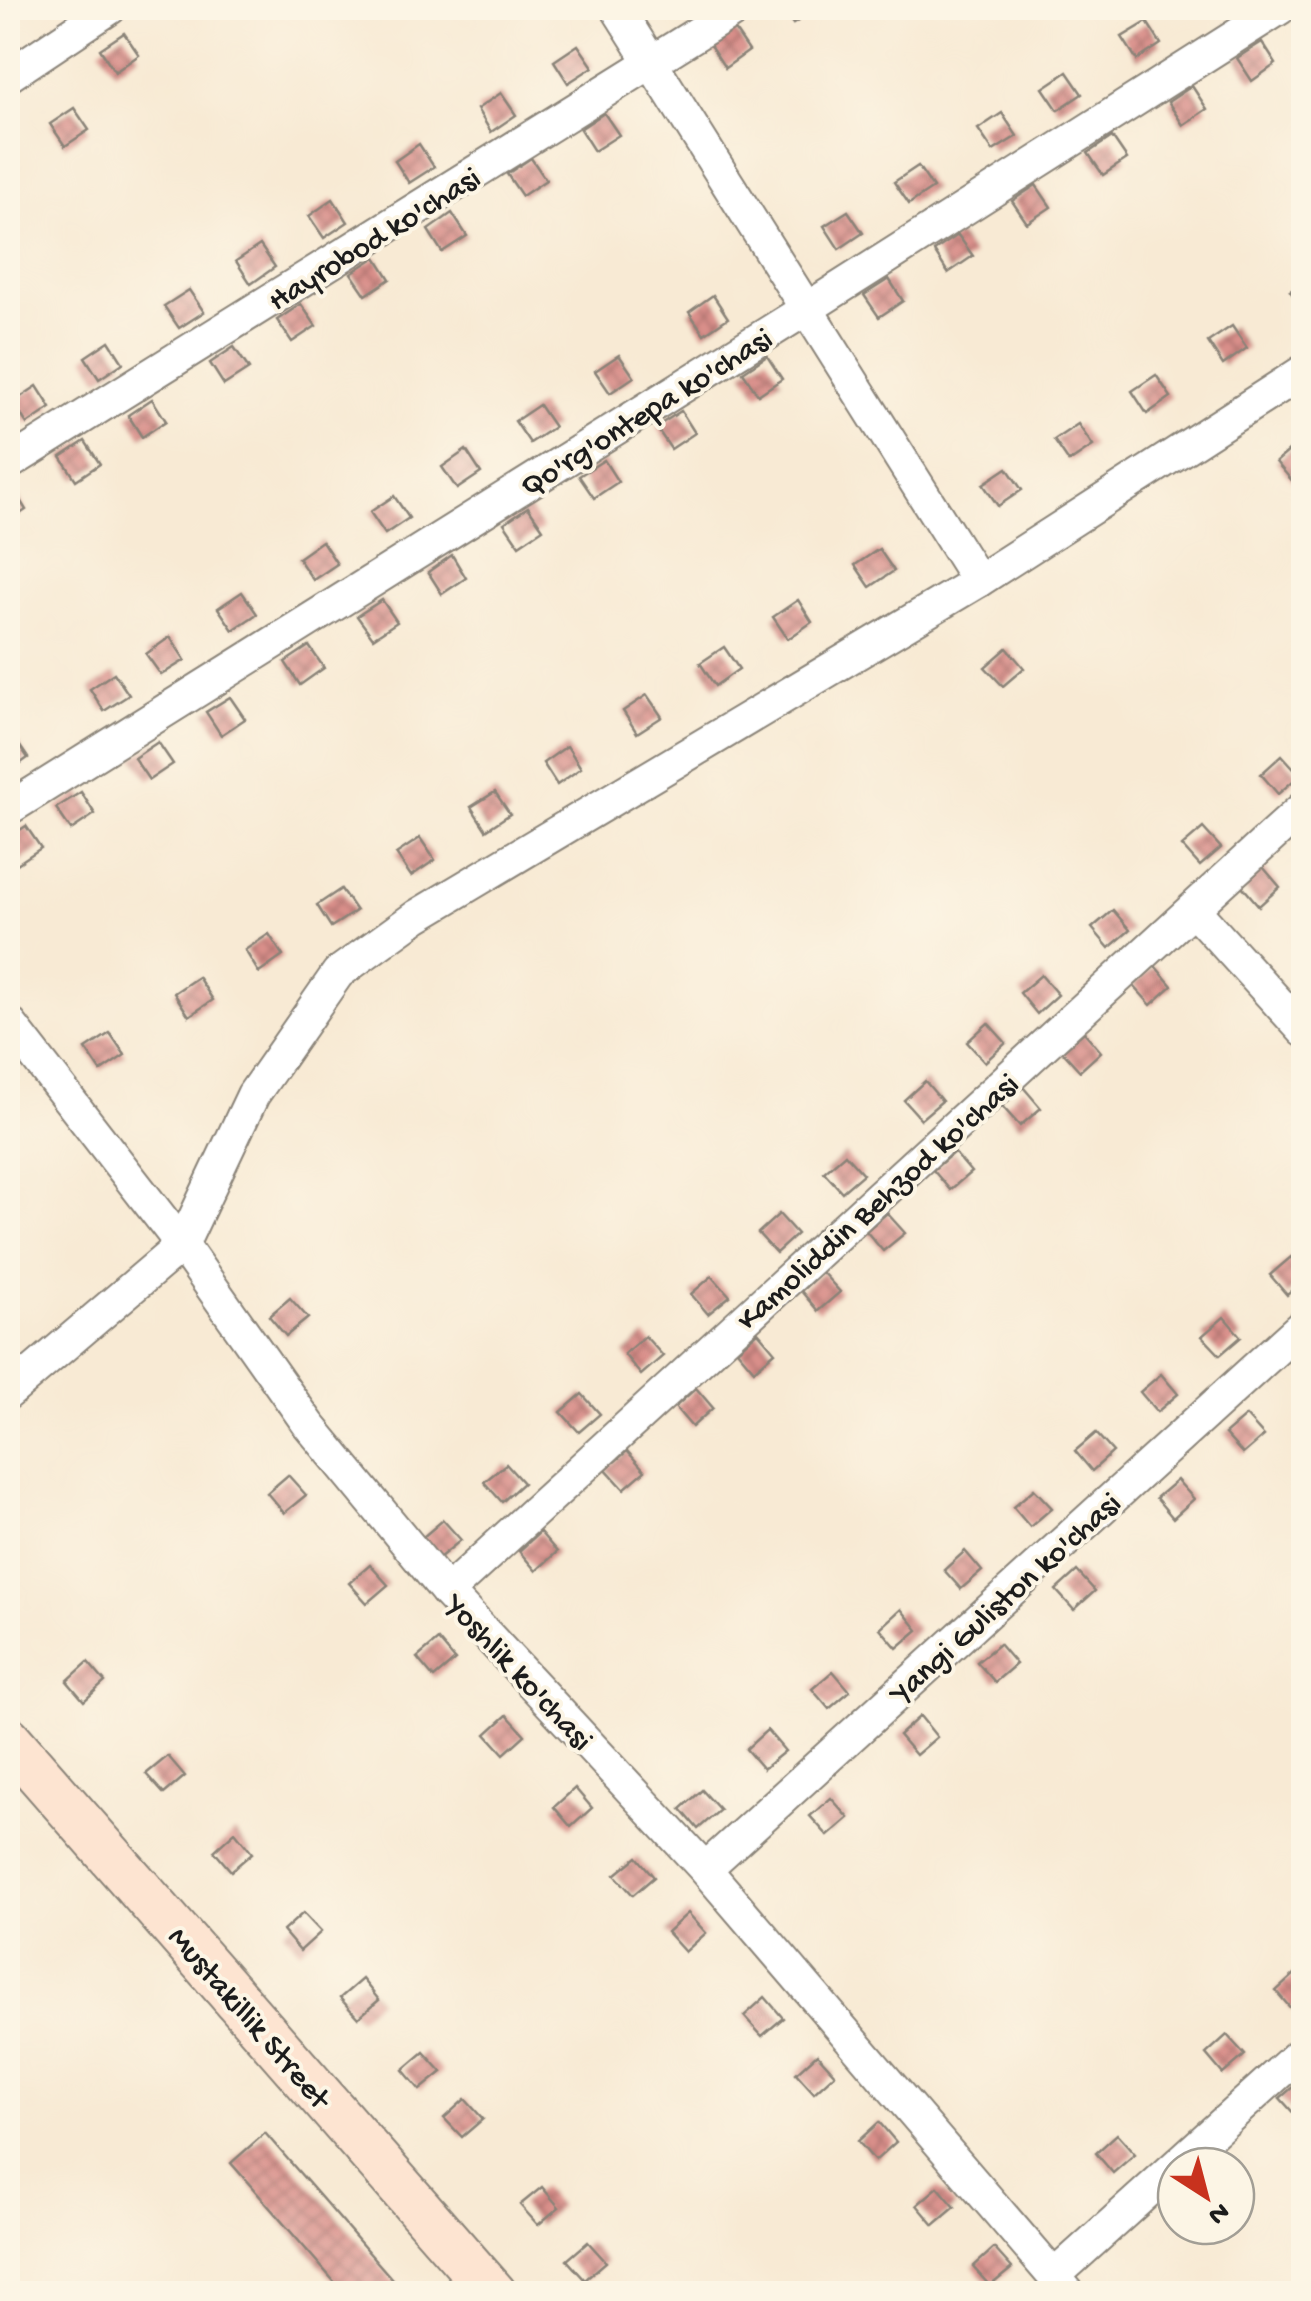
<svg xmlns="http://www.w3.org/2000/svg" width="1311" height="2301" font-family="'Gochi Hand',sans-serif">
	<style>
		.building { fill: url(#building-cross-hatch) }
		.lines { fill: none; stroke-linecap: round; stroke-linejoin: round }
		.street-casing { stroke: #8a8378; stroke-width: 36 }
		.secondary-casing { stroke: #8a8378; stroke-width: 49 }
		.street { stroke: #fff; stroke-width: 32 }
		.secondary { stroke: #fde4d1; stroke-width: 45 }
		.labels { text-anchor: middle; stroke-width: 8; stroke-linejoin: round; paint-order: stroke }
		.street-label { font-size: 32px; fill: #1c1c1c; stroke: #fcf5e5 }
	</style>
	<defs>
		<pattern id="building-cross-hatch" width="8" height="8" patternUnits="userSpaceOnUse" patternTransform="scale(2.5)"><rect width="8" height="8" fill="#d98f8a"/><path d="M0 0l8 8M0 8l8-8" fill="none" stroke="#af7470"/></pattern>
	</defs>
	<rect width="100%" height="100%" fill="#fcf5e5"/>
	<filter id="ink" filterUnits="userSpaceOnUse"><feTurbulence type="fractalNoise" baseFrequency=".01" numOctaves="2"/><feDisplacementMap in="SourceGraphic" scale="20" xChannelSelector="R" yChannelSelector="G"/><feConvolveMatrix kernelMatrix="1 2 1 2 8 2 1 2 1" color-interpolation-filters="sRGB"/></filter>
	<filter id="wash" filterUnits="userSpaceOnUse"><feTurbulence type="fractalNoise" baseFrequency=".0048" numOctaves="4" result="noise"/><feDisplacementMap in="SourceGraphic" scale="40" xChannelSelector="R" yChannelSelector="G"/><feGaussianBlur stdDeviation="2.25" result="paint"/><feColorMatrix in="noise" values="0 0 0 0 0 0 0 0 0 0 0 0 0 0 0 0 0 1.4 0 .05"/><feComposite in="paint" operator="in"/></filter>
	<g filter="url(#wash)">
		<rect width="100%" height="100%" fill="#f8ead4"/>
		<g id="blocks">
			<g class="building">
				<polygon points="781,8 819,8 793,24"/>
				<polygon points="1147,22 1161,44 1137,60 1122,37"/>
				<polygon points="734,29 749,51 725,68 710,45"/>
				<polygon points="124,33 139,55 115,72 100,49"/>
				<polygon points="1262,42 1276,64 1252,81 1237,58"/>
				<polygon points="578,45 593,67 568,83 554,61"/>
				<polygon points="1067,72 1082,94 1058,110 1043,88"/>
				<polygon points="1192,86 1207,109 1183,125 1168,102"/>
				<polygon points="501,93 516,115 491,132 477,109"/>
				<polygon points="74,108 89,130 65,146 50,124"/>
				<polygon points="604,113 619,135 594,151 580,129"/>
				<polygon points="1002,113 1017,136 993,151 978,129"/>
				<polygon points="1112,137 1127,159 1103,175 1088,153"/>
				<polygon points="419,144 434,167 409,183 395,161"/>
				<polygon points="531,158 546,180 522,196 507,174"/>
				<polygon points="918,166 933,188 909,204 894,182"/>
				<polygon points="1036,185 1051,207 1027,223 1012,201"/>
				<polygon points="333,199 348,222 324,238 309,216"/>
				<polygon points="848,211 863,233 839,249 824,226"/>
				<polygon points="452,213 467,236 442,252 428,230"/>
				<polygon points="958,235 973,256 948,273 934,251"/>
				<polygon points="260,245 275,267 251,284 236,261"/>
				<polygon points="376,257 390,279 366,295 351,273"/>
				<polygon points="889,279 903,301 879,317 864,295"/>
				<polygon points="1304,283 1304,311 1290,291"/>
				<polygon points="189,290 204,312 179,328 164,306"/>
				<polygon points="713,295 728,318 704,334 689,312"/>
				<polygon points="301,304 316,326 292,342 277,320"/>
				<polygon points="1232,326 1247,348 1223,365 1208,342"/>
				<polygon points="109,341 123,363 99,379 85,357"/>
				<polygon points="234,347 249,369 224,385 210,363"/>
				<polygon points="619,355 634,377 610,393 595,371"/>
				<polygon points="767,356 782,379 758,395 743,372"/>
				<polygon points="1156,375 1171,397 1147,414 1132,391"/>
				<polygon points="37,386 51,408 27,424 13,402"/>
				<polygon points="152,399 166,421 142,437 128,415"/>
				<polygon points="539,405 554,427 530,443 515,421"/>
				<polygon points="681,411 695,433 671,449 656,427"/>
				<polygon points="1078,424 1093,446 1069,462 1054,440"/>
				<polygon points="85,441 100,464 76,480 61,457"/>
				<polygon points="1297,444 1304,451 1304,474 1294,483 1276,462"/>
				<polygon points="466,450 481,473 457,489 442,467"/>
				<polygon points="604,460 618,482 594,498 579,476"/>
				<polygon points="1007,468 1022,490 998,506 983,484"/>
				<polygon points="12,487 26,510 8,522 8,490"/>
				<polygon points="394,496 409,518 385,534 370,512"/>
				<polygon points="528,507 543,529 519,545 504,523"/>
				<polygon points="322,541 337,564 313,580 298,558"/>
				<polygon points="879,549 894,571 870,587 855,565"/>
				<polygon points="452,555 466,578 442,594 428,572"/>
				<polygon points="242,592 257,614 233,630 218,608"/>
				<polygon points="382,600 397,622 373,638 357,616"/>
				<polygon points="798,600 812,622 788,639 773,617"/>
				<polygon points="170,637 185,660 161,675 146,654"/>
				<polygon points="309,646 324,668 300,685 285,662"/>
				<polygon points="724,647 739,669 715,686 700,663"/>
				<polygon points="1007,648 1024,668 1003,686 985,667"/>
				<polygon points="114,673 129,695 104,711 90,689"/>
				<polygon points="647,695 662,717 637,733 623,711"/>
				<polygon points="230,697 245,719 221,735 206,712"/>
				<polygon points="13,736 28,758 8,772 8,740"/>
				<polygon points="158,742 173,764 149,780 134,758"/>
				<polygon points="567,746 581,768 557,785 543,763"/>
				<polygon points="1282,755 1300,775 1278,794 1261,774"/>
				<polygon points="81,792 95,814 71,830 56,808"/>
				<polygon points="495,792 510,814 486,830 471,807"/>
				<polygon points="26,826 41,848 17,864 8,850 8,838"/>
				<polygon points="1203,828 1221,848 1200,866 1182,846"/>
				<polygon points="420,838 435,860 411,876 396,854"/>
				<polygon points="1263,867 1280,887 1259,906 1242,886"/>
				<polygon points="341,889 356,911 331,927 317,905"/>
				<polygon points="1113,910 1130,930 1109,948 1092,928"/>
				<polygon points="269,934 283,956 259,973 245,950"/>
				<polygon points="1155,966 1172,986 1151,1005 1133,985"/>
				<polygon points="1041,975 1058,995 1037,1014 1020,993"/>
				<polygon points="198,977 213,1000 189,1016 174,993"/>
				<polygon points="988,1023 1006,1043 985,1062 967,1042"/>
				<polygon points="1084,1032 1101,1052 1080,1071 1062,1051"/>
				<polygon points="110,1033 125,1055 101,1071 86,1049"/>
				<polygon points="925,1081 942,1101 921,1119 904,1100"/>
				<polygon points="1023,1087 1041,1108 1020,1126 1002,1106"/>
				<polygon points="954,1152 971,1172 950,1190 933,1170"/>
				<polygon points="845,1154 863,1174 842,1192 824,1172"/>
				<polygon points="887,1213 905,1233 883,1251 866,1231"/>
				<polygon points="779,1214 797,1234 776,1253 758,1233"/>
				<polygon points="1291,1257 1304,1271 1304,1281 1287,1295 1270,1275"/>
				<polygon points="822,1272 840,1292 818,1311 801,1291"/>
				<polygon points="712,1276 730,1296 708,1314 691,1294"/>
				<polygon points="290,1298 308,1318 286,1336 269,1316"/>
				<polygon points="1224,1317 1241,1337 1220,1355 1202,1336"/>
				<polygon points="758,1332 775,1352 754,1370 737,1350"/>
				<polygon points="645,1336 663,1356 641,1375 624,1354"/>
				<polygon points="1161,1374 1178,1394 1157,1412 1140,1392"/>
				<polygon points="696,1388 713,1408 692,1427 675,1407"/>
				<polygon points="582,1394 600,1414 579,1432 561,1412"/>
				<polygon points="1246,1416 1264,1436 1243,1454 1225,1434"/>
				<polygon points="1096,1433 1113,1452 1092,1471 1075,1451"/>
				<polygon points="627,1451 645,1471 624,1489 606,1469"/>
				<polygon points="506,1464 523,1483 502,1502 484,1482"/>
				<polygon points="288,1475 306,1495 284,1513 267,1493"/>
				<polygon points="1177,1480 1194,1499 1173,1518 1156,1498"/>
				<polygon points="1034,1489 1052,1508 1030,1527 1013,1507"/>
				<polygon points="443,1520 461,1540 439,1558 422,1538"/>
				<polygon points="540,1532 557,1552 536,1571 519,1551"/>
				<polygon points="965,1551 982,1571 961,1589 944,1570"/>
				<polygon points="370,1565 388,1585 367,1603 349,1583"/>
				<polygon points="1077,1571 1095,1591 1074,1610 1056,1590"/>
				<polygon points="901,1609 918,1630 897,1648 880,1628"/>
				<polygon points="438,1640 455,1660 434,1678 417,1658"/>
				<polygon points="999,1644 1016,1664 995,1682 977,1662"/>
				<polygon points="88,1662 105,1682 84,1701 67,1681"/>
				<polygon points="833,1671 850,1691 829,1709 812,1689"/>
				<polygon points="507,1715 525,1735 504,1754 486,1734"/>
				<polygon points="920,1716 937,1737 916,1755 899,1735"/>
				<polygon points="767,1730 785,1751 763,1769 746,1749"/>
				<polygon points="168,1756 185,1776 164,1794 146,1774"/>
				<polygon points="575,1788 592,1808 571,1827 554,1807"/>
				<polygon points="702,1790 720,1810 698,1829 681,1809"/>
				<polygon points="831,1798 849,1818 828,1836 810,1816"/>
				<polygon points="235,1832 252,1853 231,1871 214,1851"/>
				<polygon points="637,1857 654,1877 633,1895 615,1875"/>
				<polygon points="303,1913 321,1932 300,1951 283,1931"/>
				<polygon points="688,1913 706,1933 685,1952 667,1932"/>
				<polygon points="1297,1972 1304,1980 1304,2002 1293,2011 1276,1991"/>
				<polygon points="362,1979 379,2000 358,2018 340,1998"/>
				<polygon points="765,1997 783,2018 762,2036 744,2016"/>
				<polygon points="1227,2035 1245,2055 1223,2074 1206,2054"/>
				<polygon points="424,2052 442,2072 420,2090 403,2070"/>
				<polygon points="817,2054 835,2074 814,2093 796,2073"/>
				<polygon points="1301,2080 1304,2082 1304,2113 1298,2118 1280,2098"/>
				<polygon points="465,2099 483,2119 462,2137 444,2118"/>
				<polygon points="879,2122 896,2142 875,2161 858,2141"/>
				<polygon points="265,2133 405,2294 345,2294 231,2163"/>
				<polygon points="1117,2134 1135,2154 1113,2173 1096,2153"/>
				<polygon points="542,2187 559,2207 538,2225 520,2205"/>
				<polygon points="938,2187 955,2207 934,2225 917,2205"/>
				<polygon points="588,2242 606,2262 585,2280 567,2260"/>
				<polygon points="994,2248 1012,2268 990,2286 973,2267"/>
			</g>
		</g>
	</g>
	<g filter="url(#ink)">
		<use href="#blocks" fill-opacity="0" stroke="#8a8378" stroke-width="2.5"/>
		<g class="lines">
			<g class="street-casing">
				<g id="street">
					<polyline points="617,8 978,581"/>
					<polyline points="8,76 110,8"/>
					<polyline points="8,464 738,8"/>
					<polyline points="8,809 808,308 1280,8"/>
					<polyline points="1193,909 1304,1031"/>
					<polyline points="8,1021 182,1245 309,1425 447,1592 705,1869 1069,2294"/>
					<polyline points="8,1393 182,1245 253,1095 338,973 417,916 978,581 1304,371"/>
					<polyline points="447,1592 1304,807"/>
					<polyline points="705,1869 1304,1324"/>
					<polyline points="1054,2276 1304,2050"/>
				</g>
			</g>
			<g class="secondary-casing">
				<polyline id="secondary" points="8,1739 494,2294"/>
			</g>
			<use href="#street" class="street"/>
			<use href="#secondary" class="secondary"/>
		</g>
	</g>
	<g class="labels">
		<g class="street-label">
			<text transform="translate(373 237) rotate(-32)" y="11">Hayrobod ko'chasi</text>
			<text transform="translate(645 410) rotate(-32)" y="11">Qo'rg'ontepa ko'chasi</text>
			<text transform="translate(876 1200) rotate(-42)" y="11">Kamoliddin Behzod ko'chasi</text>
			<text transform="translate(1004 1596) rotate(-42)" y="11">Yangi Guliston ko'chasi</text>
			<text transform="translate(521 1671) rotate(47)" y="11">Yoshlik ko'chasi</text>
			<text transform="translate(251 2016) rotate(49)" y="11">Mustakillik Street</text>
		</g>
	</g>
	<rect width="1311" height="2301" fill="none" stroke="#fcf5e5" stroke-width="40"/>
	<g transform="translate(1206 2196) rotate(144)"><circle r="48" fill="#fcf5e5" stroke="#a29e95" stroke-width="2.5"/>
	<path d="M0-8L18 38L0 25L-18 38Z" fill="#c8321e"/>
	<text y="-15" font-size="28" font-weight="bold" text-anchor="middle" fill="#1c1c1c">N</text>
	</g>
</svg>
